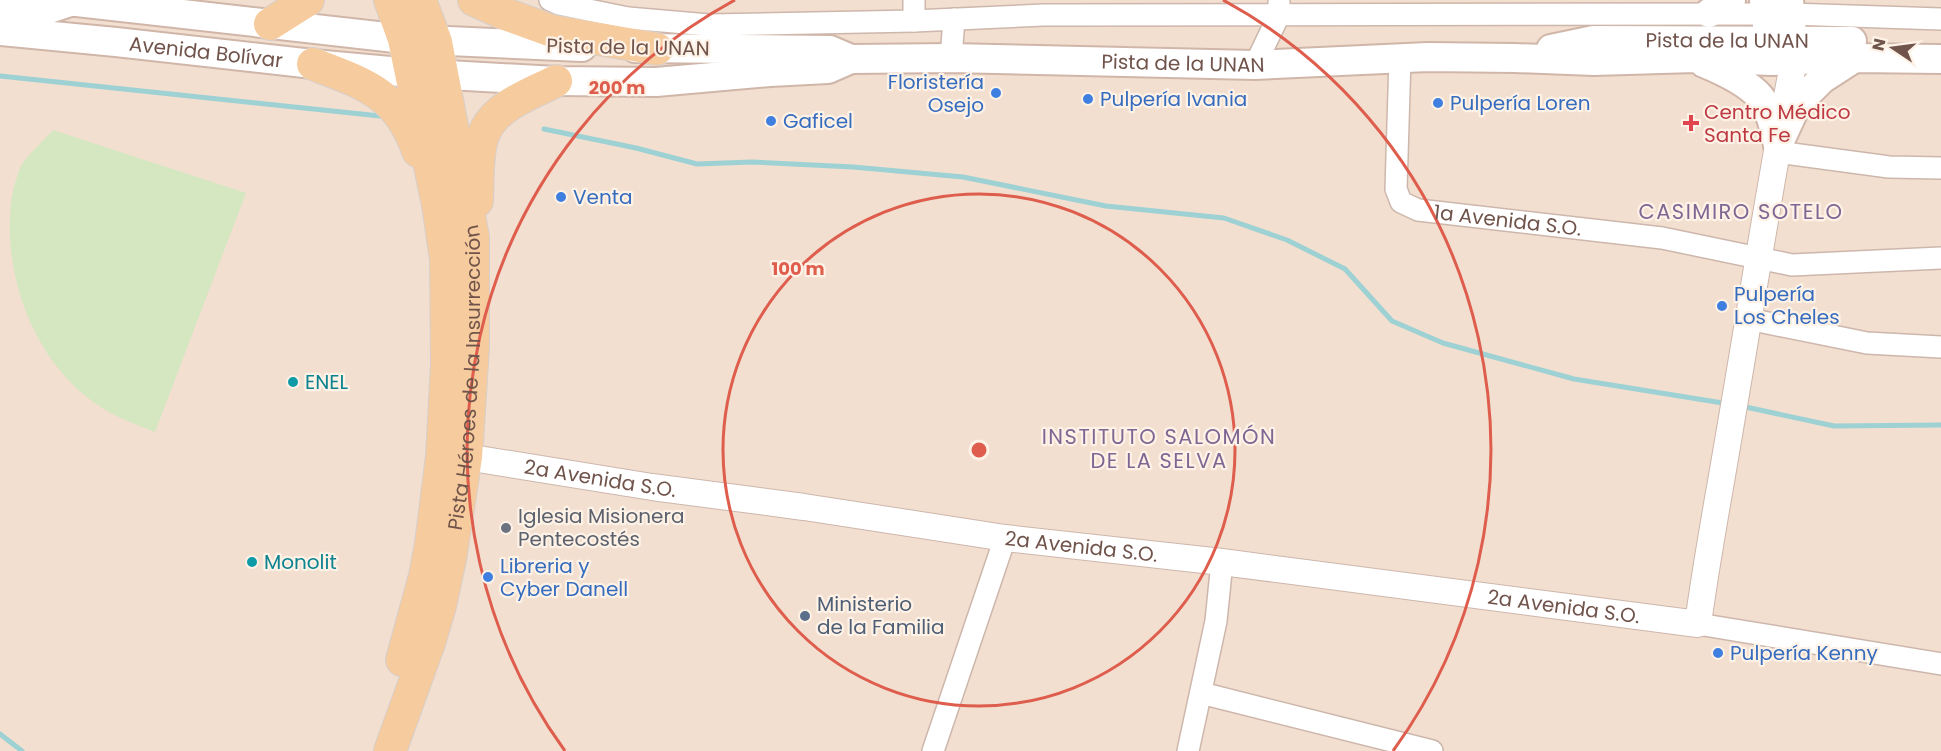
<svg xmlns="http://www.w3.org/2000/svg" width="1941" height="751" font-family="Poppins,sans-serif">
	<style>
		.residential { fill: #f2dfd0 }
		.park { fill: #d4e7c1 }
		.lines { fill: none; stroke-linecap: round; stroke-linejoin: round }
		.stream { stroke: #9ed1d3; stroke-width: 5 }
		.minor-casing { stroke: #cdb7ac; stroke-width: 24 }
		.tertiary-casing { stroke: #cdb7ac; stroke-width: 28 }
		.secondary-casing { stroke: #d0b6a9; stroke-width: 32 }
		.primary-casing { stroke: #d7cfcc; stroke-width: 34 }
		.minor { stroke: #fff; stroke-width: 21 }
		.tertiary { stroke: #fff; stroke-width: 26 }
		.secondary { stroke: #fff; stroke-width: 28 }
		.primary { stroke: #f6cb9d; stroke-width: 32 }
		.ring { fill: none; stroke: #de5d4d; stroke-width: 3 }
		.shop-dot { fill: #3f7fe0; stroke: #fef2e7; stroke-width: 2 }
		.health-dot { fill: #e0444e; stroke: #fef2e7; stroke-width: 2 }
		.culture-dot { fill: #0f9aa8; stroke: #fef2e7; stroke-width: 2 }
		.worship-dot { fill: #6b7280; stroke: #fef2e7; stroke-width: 2 }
		.service-dot { fill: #5c6f8a; stroke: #fef2e7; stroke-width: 2 }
		.labels { text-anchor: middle; stroke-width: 4.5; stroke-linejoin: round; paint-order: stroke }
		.street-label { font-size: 20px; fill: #70534a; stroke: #fef2e7 }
		.shop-label { font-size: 20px; fill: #366cbe; stroke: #fef2e7; text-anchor: start }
		.health-label { font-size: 20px; fill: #be3a42; stroke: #fef2e7; text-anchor: start }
		.culture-label { font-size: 20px; fill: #0d838f; stroke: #fef2e7; text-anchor: start }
		.worship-label { font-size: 20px; fill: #5b616d; stroke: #fef2e7; text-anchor: start }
		.service-label { font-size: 20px; fill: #4e5e75; stroke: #fef2e7; text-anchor: start }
		.neighbourhood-label { font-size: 21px; letter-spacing: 1.5px; fill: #7f6693; stroke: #fef2e7 }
		.centre { fill: #de5d4d; stroke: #fef2e7; stroke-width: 3 }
		.ring-label { font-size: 18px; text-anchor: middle; font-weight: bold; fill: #de5d4d; stroke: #fef2e7; stroke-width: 4.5; stroke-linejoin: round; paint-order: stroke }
	</style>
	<rect width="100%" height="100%" fill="#faeee1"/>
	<rect class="residential" x="0" y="0" width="1941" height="751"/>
	<path class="park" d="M53,130L246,193L155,432C129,422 105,413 83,394C27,346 0,262 13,190C16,182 18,171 22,164C31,152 43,141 53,130Z"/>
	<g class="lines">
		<g class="stream">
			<polyline points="0,76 380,116"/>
			<polyline points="544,129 636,148 697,164 752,162 853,167 963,177 1106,206 1224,218 1287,240 1345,269 1392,321 1443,343 1574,379 1729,404"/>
			<polyline points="1741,406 1834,426 1941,425"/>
			<polyline points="0,734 22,751"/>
		</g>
		<g class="minor-casing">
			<g id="minor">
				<polyline points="550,0 559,4 628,18 709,25 914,21 1043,15 1790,14 1941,19"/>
				<polyline points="914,0 914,21"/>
				<polyline points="951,58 954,19"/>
				<path id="s1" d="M1400,58L1396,189L1401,202L1418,210L1662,238L1792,265L1941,258"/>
				<polyline points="1255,65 1279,15 1279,2"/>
				<polyline points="1777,152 1889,167 1941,168"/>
				<polyline points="1748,319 1867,343 1941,347"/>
				<polyline points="1698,624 1941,664"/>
				<polyline points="1201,693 1432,751"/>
				<polyline points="933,751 1005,538"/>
				<polyline points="1188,751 1216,621 1222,562"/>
			</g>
		</g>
		<g class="tertiary-casing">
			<g id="tertiary">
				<path id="s2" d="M466,457L652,487L804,507L1005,538L1222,562L1698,624C1707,556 1720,490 1731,423C1752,302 1770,181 1794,60"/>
			</g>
		</g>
		<g class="secondary-casing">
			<g id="secondary">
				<polyline points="59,0 404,39 582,47"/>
				<polyline points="1764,0 1771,59"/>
				<polyline points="1789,0 1794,58"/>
				<polyline points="0,8 10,6 46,10 73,1"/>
				<polyline points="1709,13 1731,0"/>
				<path id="s3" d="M0,31L116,42L313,64L412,73L556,81L656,82L770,72L828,69L851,59L951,58L1255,65L1428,57L1515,58L1594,61L1695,58L1771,61L1853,58L1941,59"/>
				<polyline points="635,48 830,50 851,59"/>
				<path id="s4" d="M1551,49L1594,40L1852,41"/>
				<path d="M1704,63C1721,70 1748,83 1760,97C1771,110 1774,129 1778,145"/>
				<polyline points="1778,145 1797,104 1822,79 1853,59"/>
			</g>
		</g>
		<g class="primary-casing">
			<g id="primary">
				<polyline points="390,0 404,39 438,205 446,259 447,364 442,456 431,544 425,576 402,660"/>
				<polyline points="474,0 505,14 552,31 657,49"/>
				<polyline points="270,24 308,0"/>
				<path d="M313,64C365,84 398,93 418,151"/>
				<path d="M477,201C478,182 476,148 485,131C497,105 532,93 556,81"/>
				<path id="s5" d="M390,751L429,643L440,606L450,559L466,457L473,347V237L436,42L420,0"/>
			</g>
		</g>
		<use href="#minor" class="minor"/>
		<use href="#tertiary" class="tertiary"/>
		<use href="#secondary" class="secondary"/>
		<use href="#primary" class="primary"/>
	</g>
	<g class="ring">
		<circle cx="979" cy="450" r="256"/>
		<path d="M565 751A512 512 0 0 1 735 0M1223 0A512 512 0 0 1 1393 751"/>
	</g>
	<g class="shop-dot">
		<circle cx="996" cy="93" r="6"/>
		<circle cx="1088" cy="99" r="6"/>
		<circle cx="1438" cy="103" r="6"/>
		<circle cx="771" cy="121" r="6"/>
		<circle cx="561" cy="197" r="6"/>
		<circle cx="1722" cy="306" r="6"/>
		<circle cx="488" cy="577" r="6"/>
		<circle cx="1718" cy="653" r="6"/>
	</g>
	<path class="health-dot" d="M1688 114h6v6h6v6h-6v6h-6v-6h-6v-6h6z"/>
	<g class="culture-dot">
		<circle cx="293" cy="382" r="6"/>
		<circle cx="252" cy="562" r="6"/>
	</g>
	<circle class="worship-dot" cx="506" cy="528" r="6"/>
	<circle class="service-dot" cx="805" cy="616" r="6"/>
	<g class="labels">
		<g class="street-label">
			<text dy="7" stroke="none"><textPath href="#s4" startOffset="177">Pista de la UNAN</textPath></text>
			<text transform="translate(628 47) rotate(1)" y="7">Pista de la UNAN</text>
			<text dy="7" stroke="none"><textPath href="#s3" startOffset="207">Avenida Bolívar</textPath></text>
			<text dy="7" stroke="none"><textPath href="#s3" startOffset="1188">Pista de la UNAN</textPath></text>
			<text dy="7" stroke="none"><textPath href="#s1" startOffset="254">1a Avenida S.O.</textPath></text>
			<text dy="7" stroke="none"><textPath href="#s5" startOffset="384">Pista Héroes de la Insurrección</textPath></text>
			<text dy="7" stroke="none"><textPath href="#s2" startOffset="136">2a Avenida S.O.</textPath></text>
			<text dy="7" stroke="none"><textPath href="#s2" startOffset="622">2a Avenida S.O.</textPath></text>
			<text dy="7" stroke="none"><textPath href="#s2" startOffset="1108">2a Avenida S.O.</textPath></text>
		</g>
		<g class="shop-label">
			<text x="984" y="89" text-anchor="end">Floristería<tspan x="984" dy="23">Osejo</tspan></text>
			<text x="1100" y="106">Pulpería Ivania</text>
			<text x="1450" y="110">Pulpería Loren</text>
			<text x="783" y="128">Gaficel</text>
			<text x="573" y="204">Venta</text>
			<text x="1734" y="301">Pulpería<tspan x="1734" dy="23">Los Cheles</tspan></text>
			<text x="500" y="573">Libreria y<tspan x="500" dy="23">Cyber Danell</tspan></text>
			<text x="1730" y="660">Pulpería Kenny</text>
		</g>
		<g class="health-label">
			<text x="1704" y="119">Centro Médico<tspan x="1704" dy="23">Santa Fe</tspan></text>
		</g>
		<g class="culture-label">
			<text x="305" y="389">ENEL</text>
			<text x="264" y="569">Monolit</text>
		</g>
		<g class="worship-label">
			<text x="518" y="523">Iglesia Misionera<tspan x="518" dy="23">Pentecostés</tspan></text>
		</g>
		<g class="service-label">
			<text x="817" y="611">Ministerio<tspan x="817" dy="23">de la Familia</tspan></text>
		</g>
		<g class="neighbourhood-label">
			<text x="1741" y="219">CASIMIRO SOTELO</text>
			<text x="1159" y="444">INSTITUTO SALOMÓN<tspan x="1159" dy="24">DE LA SELVA</tspan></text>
		</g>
	</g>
	<circle cx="979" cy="450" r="9" class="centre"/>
	<g class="ring-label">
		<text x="617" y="94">200 m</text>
		<text x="798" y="275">100 m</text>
	</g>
	<g transform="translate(1893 48) rotate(283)" stroke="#fef2e7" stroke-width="4.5" paint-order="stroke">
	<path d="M0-4.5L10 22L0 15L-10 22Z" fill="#70534a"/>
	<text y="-9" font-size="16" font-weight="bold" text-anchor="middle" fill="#70534a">N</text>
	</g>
</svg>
